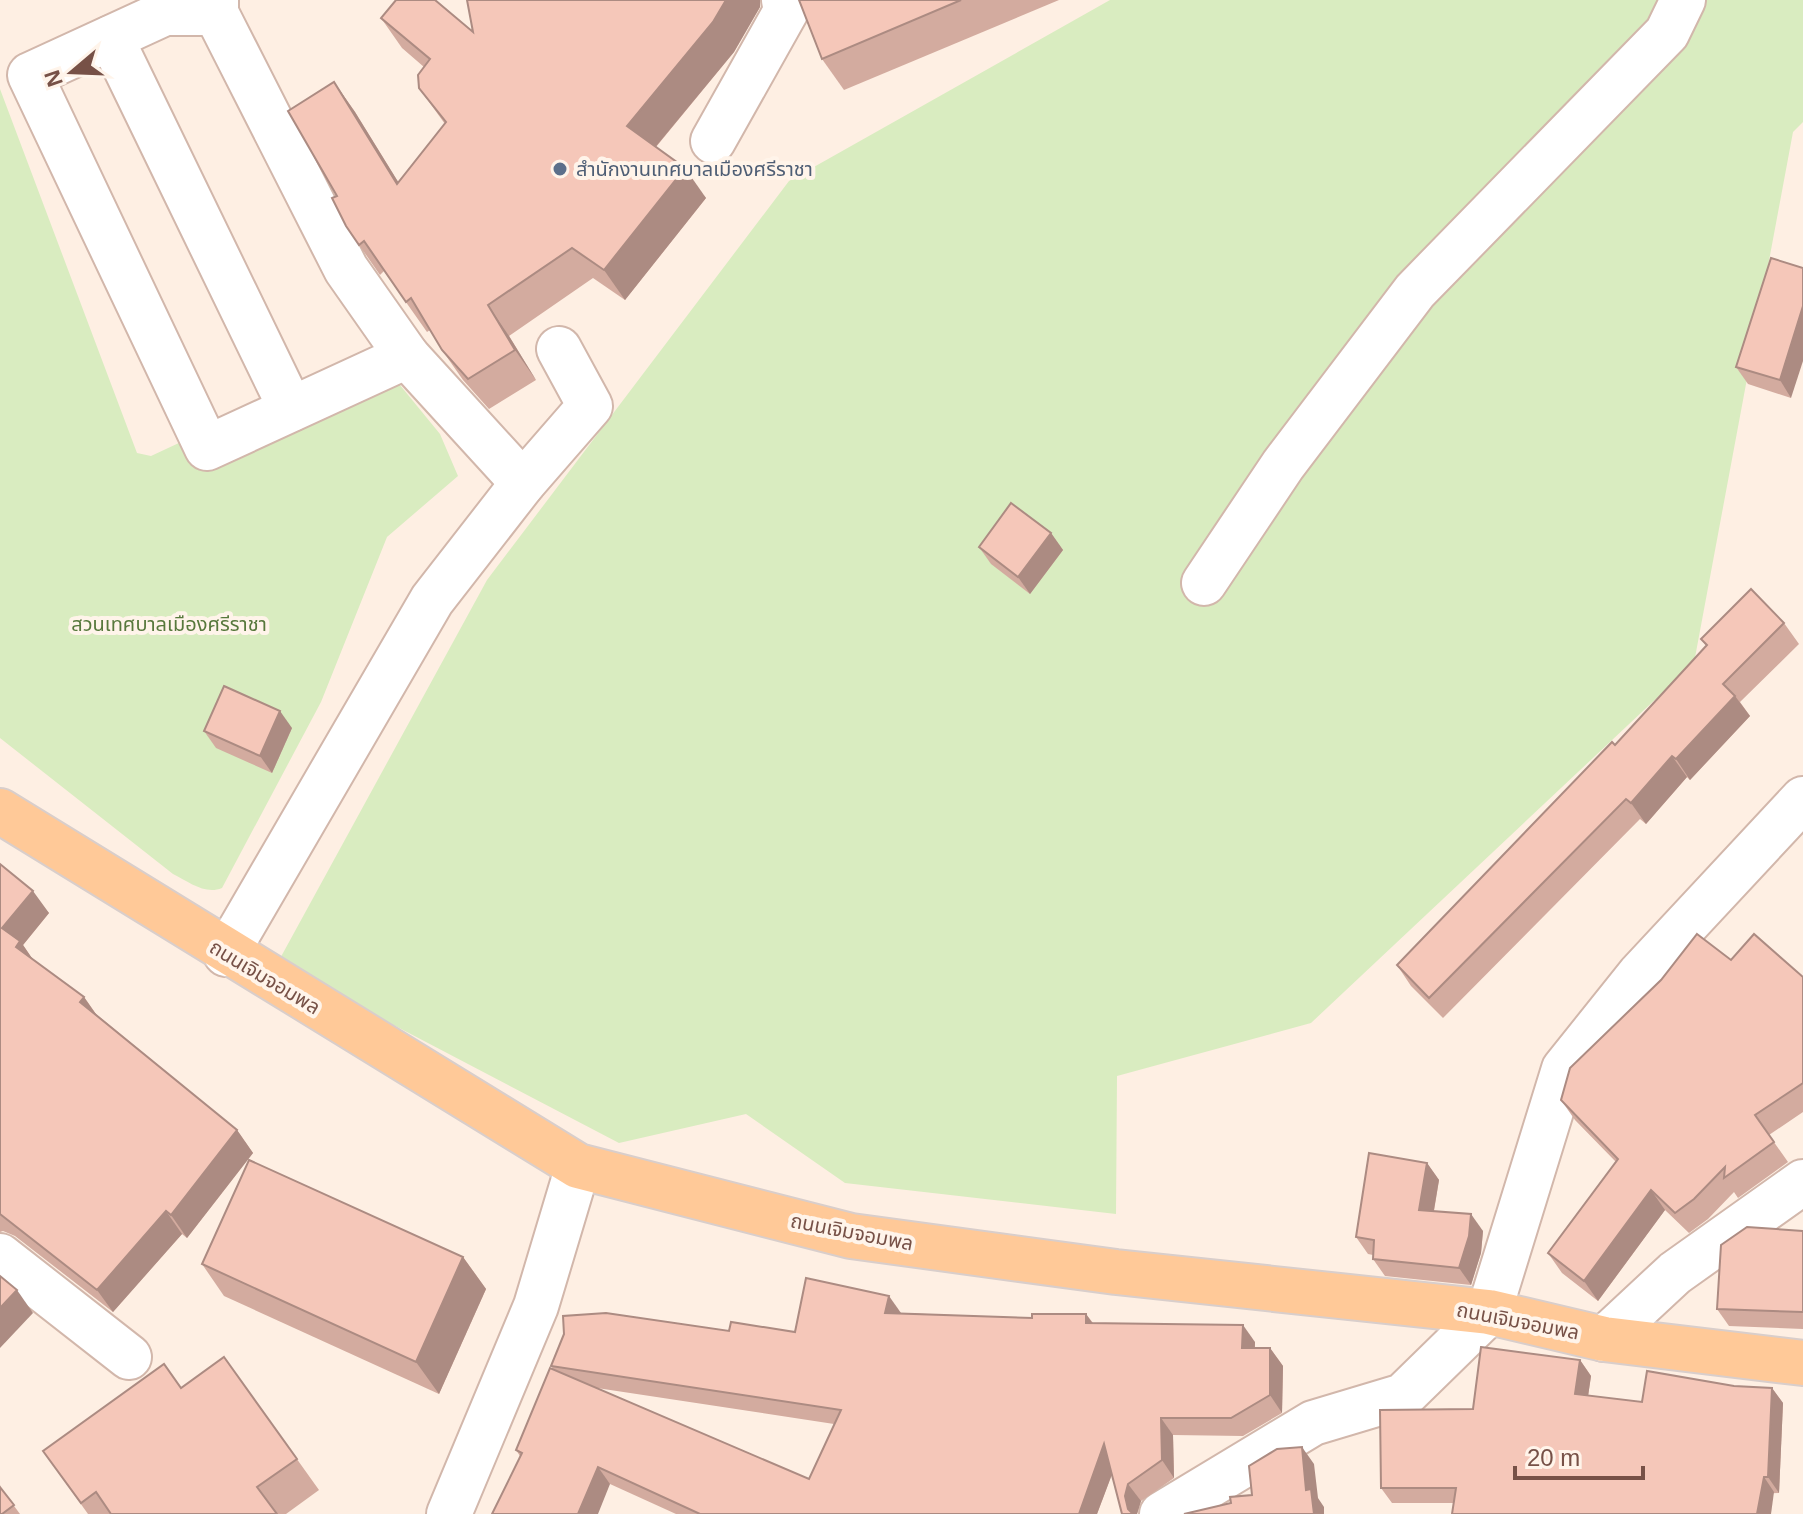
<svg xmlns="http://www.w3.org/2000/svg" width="1803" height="1514" font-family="Helvetica,'Noto Sans Thai',sans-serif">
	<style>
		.green { fill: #d9ecc0 }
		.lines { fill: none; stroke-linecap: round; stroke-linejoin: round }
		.minor-casing { stroke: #d2b7ab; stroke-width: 48 }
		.major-casing { stroke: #d9cecb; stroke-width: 48 }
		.minor { stroke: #fff; stroke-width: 44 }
		.major { stroke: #ffc998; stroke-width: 44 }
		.wall { fill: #d3ab9f; fill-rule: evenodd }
		.shaded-wall { fill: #ac8b82 }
		.building { fill: #f5c7b9; stroke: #ac8b82; stroke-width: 2 }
		.service-dot { fill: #5c6f8a; stroke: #fff4ea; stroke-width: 3 }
		.labels { text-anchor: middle; stroke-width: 8; stroke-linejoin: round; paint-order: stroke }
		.service-label { font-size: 20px; fill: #4e5e75; stroke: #fff4ea; text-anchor: start }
		.park-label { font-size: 20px; fill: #57783c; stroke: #fff4ea }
		.street-label { font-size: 20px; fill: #775147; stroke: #fff4ea }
	</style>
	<rect width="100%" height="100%" fill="#feefe3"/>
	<g class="green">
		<polygon points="1110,0 1803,0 1803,122 1793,132 1694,663 1311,1023 1117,1076 1116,1214 845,1183 746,1114 619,1143 277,964 487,580 789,181"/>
		<path d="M0,89L137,453L151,456L357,360L395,379L440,434L458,476L387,537L321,702L222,888C205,895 189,882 173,874L0,738Z"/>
	</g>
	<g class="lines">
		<g class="minor-casing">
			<g id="minor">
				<polyline points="216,0 216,13 346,269 407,356 207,448 30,75 165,13 216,13"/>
				<polyline points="111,38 291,409"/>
				<polyline points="713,141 786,11 784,0"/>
				<polyline points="407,356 523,483"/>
				<polyline points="1204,583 1283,465 1415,291 1667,33 1683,0"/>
				<polyline points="226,954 432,600 523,483 590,406 559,349"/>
				<polyline points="0,1256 129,1357"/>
				<polyline points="1604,1339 1675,1273 1803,1182"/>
				<polyline points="449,1514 536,1306 578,1166"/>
				<polyline points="1162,1514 1313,1423 1403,1396 1489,1312 1564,1069 1640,974 1803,799"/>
			</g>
		</g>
		<g class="major-casing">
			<polyline id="major" points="0,811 578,1166 851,1236 1116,1272 1489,1312 1604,1339 1803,1363"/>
		</g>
		<use href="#minor" class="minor"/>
		<use href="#major" class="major"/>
	</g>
	<g class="wall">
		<polygon points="799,0 1059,0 844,90 822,59"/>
		<polygon points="760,7 734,52 656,147 706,198 625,300 593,278 509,336 536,380 489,409 463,380 442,350 430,330 427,332 384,271 380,275 346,226 337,196 334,82 355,112 398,182 445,124 419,88 424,67 402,48 381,18 473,32"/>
		<polygon points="1771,258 1791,398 1748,384 1736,367"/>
		<polygon points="1051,533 1063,550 1030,594 991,564 979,547"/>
		<polygon points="1784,623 1799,644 1740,702 1750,716 1690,780 1687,777 1646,824 1640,819 1443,1018 1411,986 1397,965 1615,745 1706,646 1701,639"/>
		<polygon points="292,728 272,773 216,748 204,731"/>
		<polygon points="0,864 49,913 23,945 33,960 84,997 96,1014 237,1130 253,1153 187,1238 182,1234 113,1312 15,1236 3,1231 0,1232"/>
		<polygon points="1731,960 1803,977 1803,1112 1769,1135 1788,1162 1738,1198 1734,1192 1708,1219 1689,1233 1665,1210 1598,1301 1562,1273 1548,1253 1616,1162 1575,1120 1561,1100"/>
		<polygon points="1427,1163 1439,1180 1434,1211 1483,1231 1481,1253 1471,1285 1385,1276 1373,1259 1373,1255 1368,1254 1356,1237"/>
		<polygon points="1803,1231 1803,1329 1729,1326 1717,1309"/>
		<polygon points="463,1257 486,1289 439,1394 224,1296 202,1264"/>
		<path d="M901,1313L1032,1318L1086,1314L1093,1323L1255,1342V1348H1270L1283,1366L1282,1413L1243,1436L1173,1435L1174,1478L1141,1501L1137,1514H1122L1112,1474L1097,1514H676L610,1484L520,1456L516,1450L554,1370L551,1366L729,1331L795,1332ZM597,1388L834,1424L809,1479Z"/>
		<polygon points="224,1357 319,1490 286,1514 88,1514 43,1451 181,1388"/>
		<polygon points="1580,1360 1591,1376 1588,1396 1642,1402 1734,1386 1772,1388 1783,1403 1779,1493 1454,1503 1392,1503 1381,1488 1473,1409"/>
		<polygon points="0,1487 20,1514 0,1514"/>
	</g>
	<g class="shaded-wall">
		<polygon points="726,0 760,0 760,7 734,52 648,156 627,126"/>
		<polygon points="334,82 355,112 418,214 397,184"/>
		<polygon points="685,168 706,198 625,300 604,270"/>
		<polygon points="488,305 509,336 536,380 515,350"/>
		<polygon points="1803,306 1803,361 1791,398 1780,380"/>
		<polygon points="1051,533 1063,550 1030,594 1018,577"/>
		<polygon points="1735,696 1750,716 1690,780 1676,759"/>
		<polygon points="280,711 292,728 272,773 260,756"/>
		<polygon points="1672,756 1687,777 1646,824 1631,803"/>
		<polygon points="33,891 49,913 23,945 36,964 32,970 2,928"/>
		<polygon points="84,997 100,1020 80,1002"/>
		<polygon points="237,1130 253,1153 187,1238 171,1215"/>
		<polygon points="1427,1163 1439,1180 1431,1227 1419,1210"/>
		<polygon points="1651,1190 1665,1210 1598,1301 1584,1281"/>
		<polygon points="166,1211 182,1234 113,1312 97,1290"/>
		<polygon points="1471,1214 1483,1231 1481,1253 1471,1285 1459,1268"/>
		<polygon points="463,1257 486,1289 439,1394 416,1362"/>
		<polygon points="17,1290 33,1313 0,1348 0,1308"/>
		<polygon points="889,1296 901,1313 885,1313"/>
		<polygon points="1086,1314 1098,1331 1086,1323"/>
		<polygon points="1243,1325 1255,1342 1254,1365 1242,1348"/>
		<polygon points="1270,1348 1283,1366 1282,1413 1270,1395"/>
		<polygon points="1580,1360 1591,1376 1586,1410 1575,1394"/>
		<polygon points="1772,1388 1783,1403 1779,1493 1768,1477"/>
		<polygon points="1161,1418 1173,1435 1174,1478 1162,1460"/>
		<polygon points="1104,1444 1117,1461 1097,1514 1079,1514"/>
		<polygon points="1302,1447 1314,1464 1318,1498 1324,1507 1324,1514 1314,1514 1306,1490"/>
		<polygon points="598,1467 610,1484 598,1514 578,1514"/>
		<polygon points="1764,1477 1774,1492 1771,1514 1757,1514"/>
		<polygon points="1128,1484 1141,1501 1137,1514 1132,1514 1128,1509 1125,1496"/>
	</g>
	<g class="building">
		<polygon points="396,0 435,0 473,32 467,0 726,0 713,22 627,126 685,168 604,270 572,248 488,305 515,350 468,379 442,350 411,298 406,302 364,241 359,245 346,226 332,198 337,196 288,111 334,82 397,184 446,122 419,88 418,75 430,59 381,18"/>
		<polygon points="799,0 961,0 822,59"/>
		<polygon points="1771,258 1803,268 1803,306 1780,380 1736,367"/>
		<polygon points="1011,503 1051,533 1018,577 979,547"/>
		<polygon points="1751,589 1784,623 1723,684 1735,696 1676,759 1672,756 1631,803 1626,799 1429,998 1397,965 1612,742 1615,745 1707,645 1701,639"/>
		<polygon points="224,686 280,711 260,756 204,731"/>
		<polygon points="0,864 33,891 2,928 20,941 16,947 84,997 80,1002 237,1130 171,1215 166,1211 97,1290 0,1214"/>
		<polygon points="1697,934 1731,960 1754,934 1803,977 1803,1083 1755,1115 1774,1142 1724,1178 1725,1167 1694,1199 1675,1213 1651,1190 1584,1281 1548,1253 1618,1159 1561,1100 1570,1068 1661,980"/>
		<polygon points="1369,1153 1427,1163 1419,1210 1471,1214 1469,1236 1459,1268 1373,1259 1374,1240 1356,1237"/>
		<polygon points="249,1160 463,1257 416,1362 202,1264"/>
		<polygon points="1747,1227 1803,1231 1803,1312 1717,1309 1721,1245"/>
		<polygon points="0,1276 17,1290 0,1308"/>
		<polygon points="806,1278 889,1296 885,1313 1032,1318 1032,1314 1086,1314 1086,1323 1243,1325 1242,1348 1270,1348 1270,1395 1231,1418 1161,1418 1162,1460 1128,1484 1125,1496 1128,1509 1133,1514 1122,1514 1104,1444 1079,1514 700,1514 598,1467 578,1514 492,1514 522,1453 516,1450 550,1368 809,1479 841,1410 551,1366 564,1334 563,1316 606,1313 729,1331 731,1322 795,1332"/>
		<polygon points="1481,1347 1580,1360 1575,1394 1642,1402 1647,1371 1734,1386 1772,1388 1768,1477 1764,1477 1757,1514 1452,1514 1456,1488 1381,1488 1380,1410 1473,1409"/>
		<polygon points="224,1357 297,1459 257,1487 277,1514 111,1514 96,1492 81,1503 43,1451 164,1364 181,1388"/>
		<polygon points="1302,1447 1306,1490 1311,1489 1314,1514 1184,1514 1231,1503 1230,1497 1252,1495 1249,1466 1277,1449"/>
		<polygon points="0,1487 14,1505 2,1514 0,1514"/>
	</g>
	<circle class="service-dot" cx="560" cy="169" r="8"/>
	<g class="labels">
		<g class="service-label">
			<text x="576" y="176">สำนักงานเทศบาลเมืองศรีราชา</text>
		</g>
		<g class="park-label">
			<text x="169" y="631">สวนเทศบาลเมืองศรีราชา</text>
		</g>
		<g class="street-label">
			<text transform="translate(265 977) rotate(31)" y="7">ถนนเจิมจอมพล</text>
			<text transform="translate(852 1232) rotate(11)" y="7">ถนนเจิมจอมพล</text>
			<text transform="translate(1518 1321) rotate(11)" y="7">ถนนเจิมจอมพล</text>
		</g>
	</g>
	<g transform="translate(72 72) rotate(251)" stroke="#fff4ea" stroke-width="6" paint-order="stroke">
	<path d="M0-6L14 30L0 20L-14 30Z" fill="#775147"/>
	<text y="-12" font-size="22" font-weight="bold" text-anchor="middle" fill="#775147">N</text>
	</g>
	<path d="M1515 1466v12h128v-12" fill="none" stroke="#775147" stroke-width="4"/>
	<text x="1527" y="1466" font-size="24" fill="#775147" stroke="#fff4ea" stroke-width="6" paint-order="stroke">20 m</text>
</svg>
